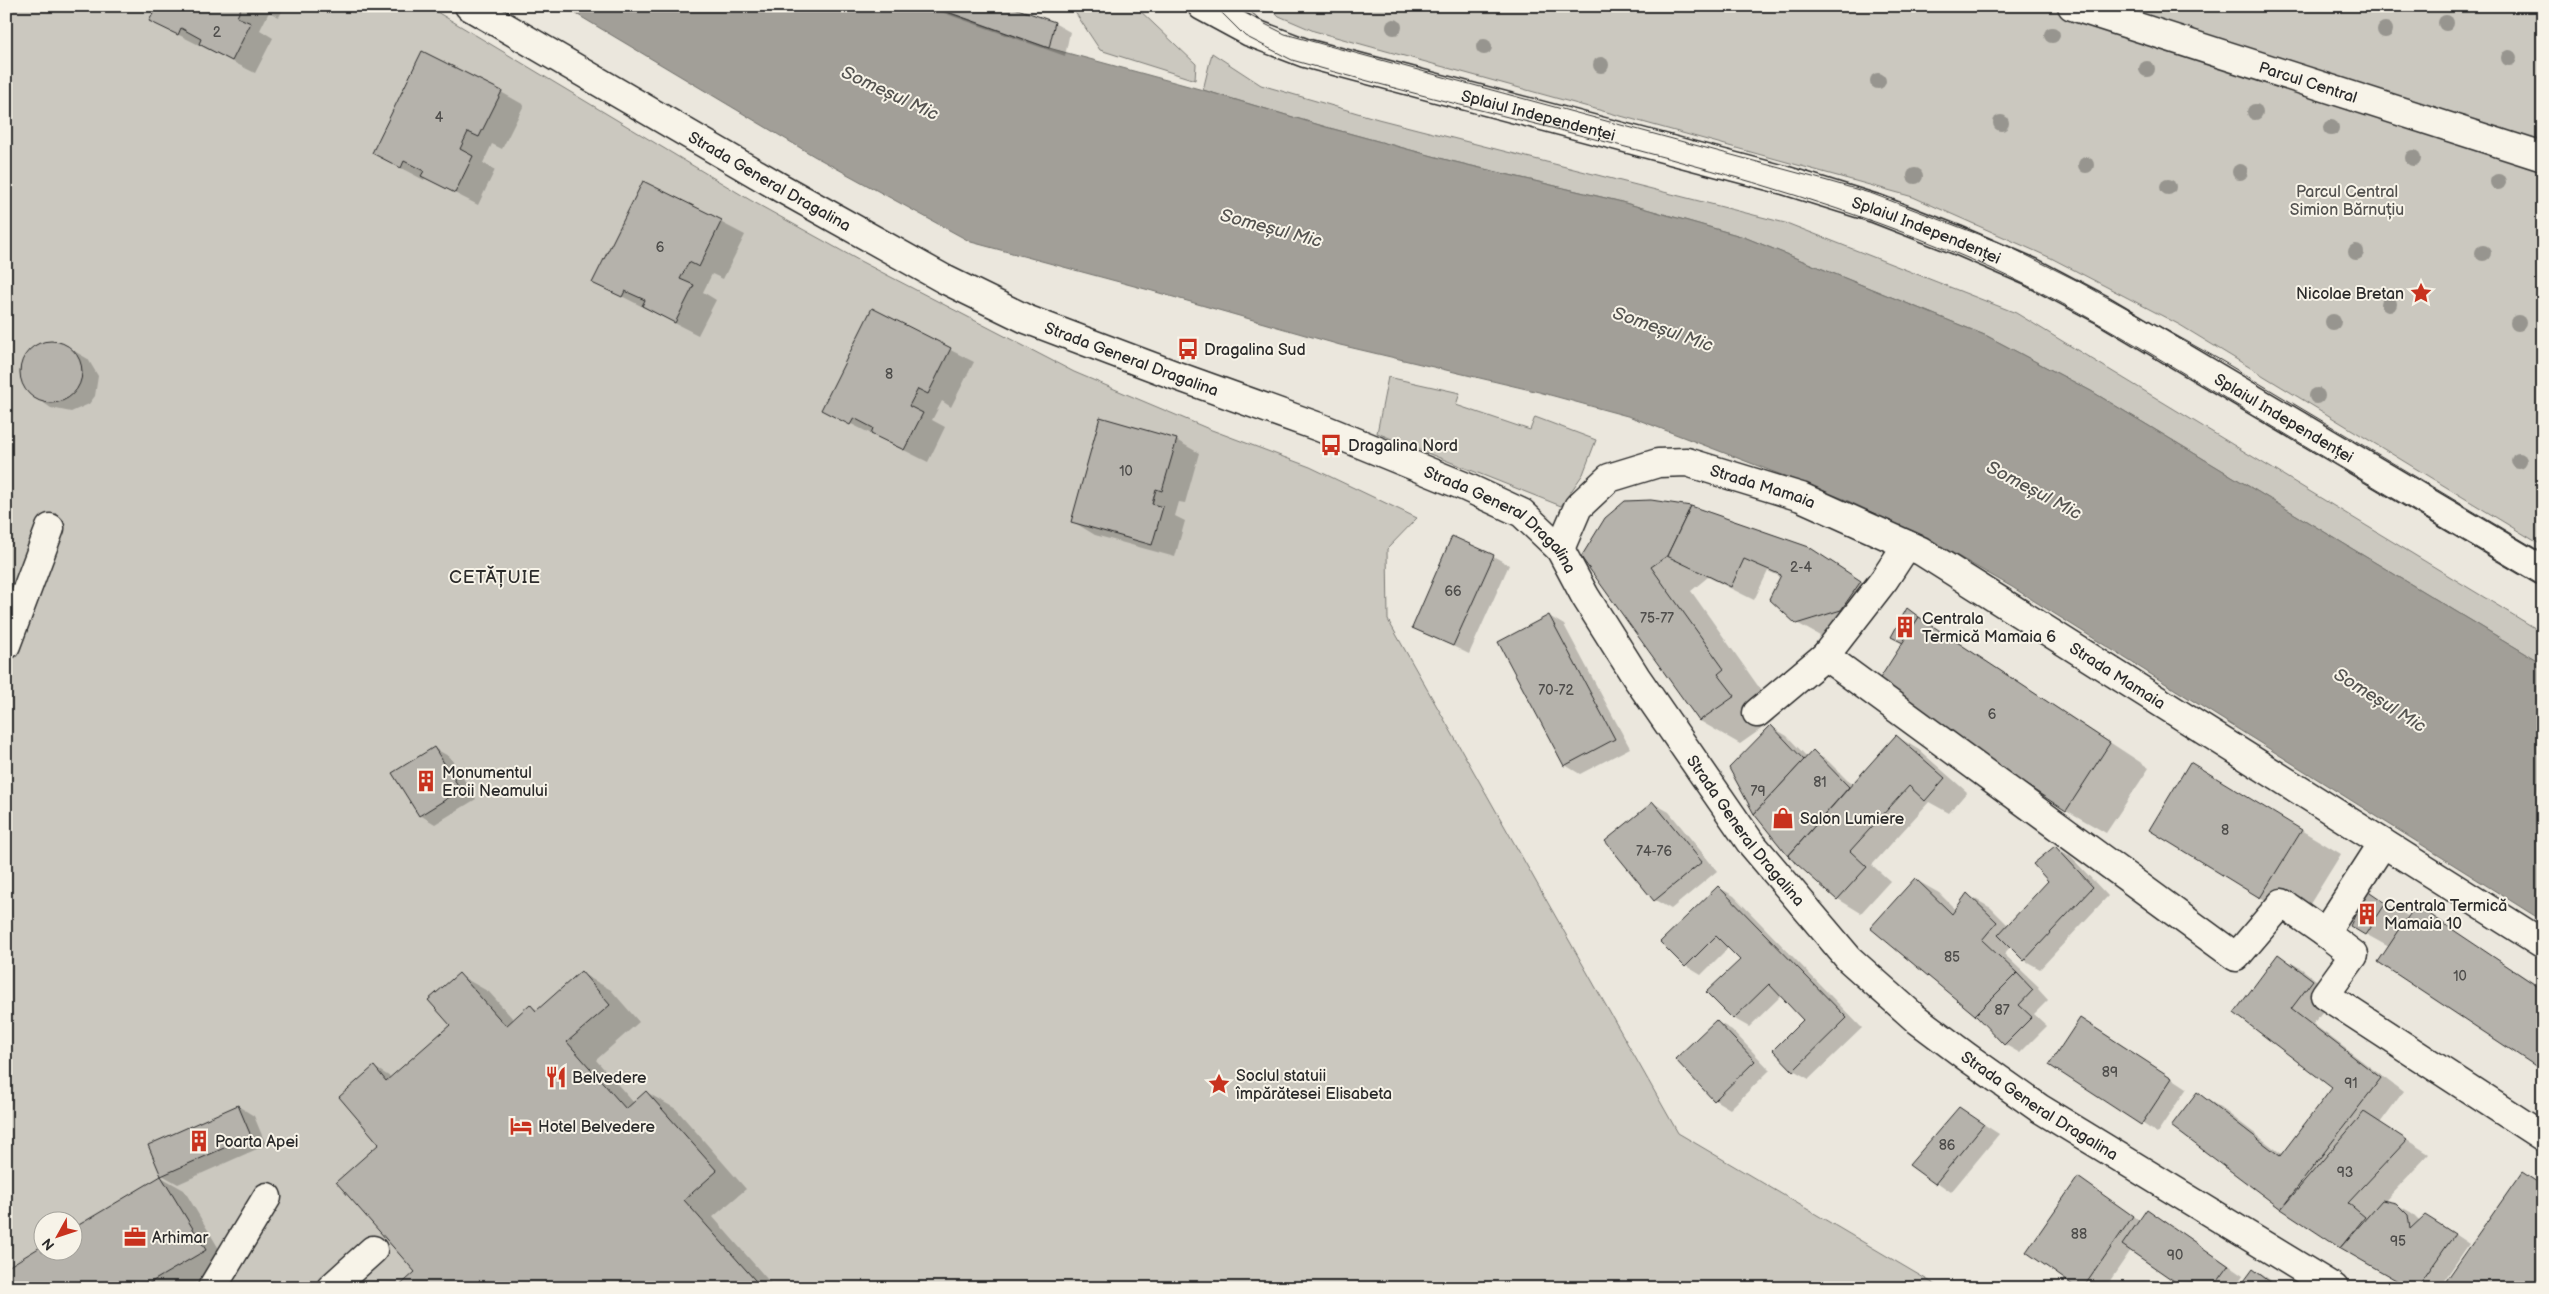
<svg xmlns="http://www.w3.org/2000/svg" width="2549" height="1294" font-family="'Balsamiq Sans',sans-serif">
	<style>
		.green { fill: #cbc8bf; stroke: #7b7a75; fill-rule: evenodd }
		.water { fill: #a29f98; stroke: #72716c }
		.shadow { fill: #0003 }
		.building { fill: #b5b2ab; stroke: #2b2b2b }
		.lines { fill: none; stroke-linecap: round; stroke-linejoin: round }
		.minor-casing { stroke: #2b2b2b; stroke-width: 31 }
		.major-casing { stroke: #2b2b2b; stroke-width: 31 }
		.minor { stroke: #f7f3e8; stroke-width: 28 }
		.major { stroke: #f7f3e8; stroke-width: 28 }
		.tram { stroke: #2b2b2b; stroke-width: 1 }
		.tree { fill: #97958f }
		.labels { text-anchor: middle; stroke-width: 4; stroke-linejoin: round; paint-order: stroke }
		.number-label { font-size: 14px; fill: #4e4d4b }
		.street-label { font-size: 16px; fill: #2b2b2b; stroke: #f7f3e8 }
		.park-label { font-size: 16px; fill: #535250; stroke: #f7f3e8 }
		.poi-label { font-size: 16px; fill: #2b2b2b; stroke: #f7f3e8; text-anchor: start }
		.water-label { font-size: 18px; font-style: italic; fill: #555451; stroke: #f7f3e8 }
		.neighbourhood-label { font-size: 18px; letter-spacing: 1px; fill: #2b2b2b; stroke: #f7f3e8 }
	</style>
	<rect width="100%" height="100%" fill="#ebe7dd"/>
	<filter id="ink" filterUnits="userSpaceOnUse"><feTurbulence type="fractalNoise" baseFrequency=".02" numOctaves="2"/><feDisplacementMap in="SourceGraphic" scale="10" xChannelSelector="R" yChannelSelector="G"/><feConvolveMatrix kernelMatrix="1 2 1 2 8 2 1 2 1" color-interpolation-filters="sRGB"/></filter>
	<g filter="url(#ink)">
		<g class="green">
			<path d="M6,6H427L750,200L860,261L1074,372L1209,429L1310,467L1417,518L1387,549L1388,620L1678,1133L1941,1288H6ZM42,1222H72V1252H42Z"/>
			<polygon points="1071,6 1135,6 1196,64 1195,80 1100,50"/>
			<polygon points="1269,6 2543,6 2543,546 2180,325 2051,258 1913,197 1314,31 1279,16"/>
			<polygon points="1212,53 1261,85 1378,119 1789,224 2016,313 2543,633 2543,664 2091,391 1987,336 1744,237 1618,201 1451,161 1326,127 1203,90"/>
			<polygon points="1388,377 1460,393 1456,405 1530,430 1535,417 1596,440 1583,474 1561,506 1377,433"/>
		</g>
		<polygon class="water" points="563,6 929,6 1049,48 1203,90 1326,127 1451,161 1618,201 1744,237 1987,336 2091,391 2543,664 2543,921 2012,587 1926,538 1844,499 1631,417 1539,392 1340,345 1149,290 971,242 814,156"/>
		<g class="shadow">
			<polygon points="158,6 285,6 279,17 269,12 260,30 273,38 255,73 151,21"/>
			<polygon points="924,6 1005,6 1054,23 1070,32 1065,56"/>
			<polygon points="501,92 524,105 502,149 492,144 483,163 495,170 478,205 425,178 424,180 397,166"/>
			<polygon points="644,182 745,235 723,279 712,274 703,292 716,300 698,335 594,282"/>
			<polygon points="872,310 974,362 951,407 942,401 932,420 945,427 928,462 823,410"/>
			<polygon points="43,343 62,344 88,359 98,376 95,396 89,404 71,412 51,408 28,392 20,373 22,363 26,354"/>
			<polygon points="1176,440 1199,453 1185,503 1179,502 1175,516 1185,521 1175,557 1095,535 1072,521"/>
			<polygon points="1809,548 1883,595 1864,623 1820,636 1797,623 1781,577 1768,571 1754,600 1708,577 1691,591 1763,693 1758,697 1774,720 1740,744 1700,721 1583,557"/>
			<polygon points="1493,556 1509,565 1469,654 1413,627"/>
			<polygon points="1907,609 2149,768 2106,833 2066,810"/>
			<polygon points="1549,616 1564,625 1630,748 1580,774 1565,765"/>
			<polygon points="1772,727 1787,736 1808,758 1813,752 1828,761 1852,785 1896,736 1919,750 1967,792 1949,813 1929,802 1872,865 1890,881 1861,913 1838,899 1789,855"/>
			<polygon points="434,748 450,757 476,799 435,824 420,815"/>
			<polygon points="2191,764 2341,854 2300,920 2260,897"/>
			<polygon points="1653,803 1669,812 1717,871 1671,909 1655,900"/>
			<polygon points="2055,847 2070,856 2108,896 2040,969 2024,960 2011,946 2004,954 2039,987 2038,989 2048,1000 2034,1014 2047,1026 2020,1053 2004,1044 1916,880 1939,893 1956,910 1968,895 1991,908 2009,926 2050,881"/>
			<polygon points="1718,887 1734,896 1862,1028 1809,1079 1793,1070 1805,1020 1781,996 1749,1027 1733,1018 1742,960 1729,947 1701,975 1686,966"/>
			<polygon points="2368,891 2409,917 2416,906 2543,989 2543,1070 2389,947 2351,926"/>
			<polygon points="2279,956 2302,969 2335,995 2313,1024 2403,1092 2380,1123 2429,1154 2384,1202 2396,1204 2412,1213 2420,1221 2441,1225 2469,1244 2439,1288 2412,1288 2341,1247 2282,1208 2173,1126 2197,1094 2220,1107 2283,1155 2334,1088 2235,1013"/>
			<polygon points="581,973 611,990 639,1022 596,1060 634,1103 646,1092 676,1109 746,1189 713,1217 775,1288 399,1288 417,1272 381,1144 374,1067 392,1078 452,1025 459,975 489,992 514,1020 530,1006 538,1010"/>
			<polygon points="1716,1021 1732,1030 1770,1070 1730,1109 1715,1100"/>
			<polygon points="2096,1028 2187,1088 2157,1133 2051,1064"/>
			<polygon points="238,1106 254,1116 266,1145 178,1184 162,1175"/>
			<polygon points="1974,1118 1999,1134 1951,1192 1911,1164"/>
			<polygon points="2523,1173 2543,1185 2543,1288 2452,1288"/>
			<polygon points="161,1177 184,1190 228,1264 187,1288 7,1288 6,1270 42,1248 42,1252 72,1252"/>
			<polygon points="2079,1179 2140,1221 2147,1211 2163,1220 2243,1275 2235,1288 2171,1288 2176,1281 2131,1250 2105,1288 2079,1288"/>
			<polygon points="2254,1270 2269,1279 2280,1288 2241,1288"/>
		</g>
		<g class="building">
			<polygon points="157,6 242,6 237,17 251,23 232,61 199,44 201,39 181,28 178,35 149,21"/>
			<polygon points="931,6 1009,6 1055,22 1049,48"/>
			<polygon points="422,51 502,91 479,137 468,132 460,149 473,156 455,193 421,176 424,171 404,161 401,168 372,153"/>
			<polygon points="643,181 722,220 699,267 689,262 680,279 694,285 675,323 642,306 645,300 625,291 622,297 592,283"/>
			<polygon points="872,308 951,348 928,394 918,389 909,406 923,413 904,450 871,434 873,428 854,418 850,425 821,410"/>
			<circle cx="51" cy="372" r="31"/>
			<polygon points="1100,417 1177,439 1162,491 1156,489 1152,504 1163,507 1152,545 1071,522"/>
			<polygon points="1651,500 1691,506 1667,556 1651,567 1724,669 1718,674 1735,696 1699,721 1581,557 1605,518 1625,501"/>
			<polygon points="1691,506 1809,547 1861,581 1841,610 1796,624 1769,599 1781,575 1744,559 1731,587 1667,556"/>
			<polygon points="1452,536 1494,555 1453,646 1412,628"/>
			<polygon points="1907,608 1919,617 1903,643 1891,637"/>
			<polygon points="1549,615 1615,739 1564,766 1498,642"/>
			<polygon points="1919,617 2110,743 2066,811 1875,686"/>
			<polygon points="1771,725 1804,760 1754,814 1729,768"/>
			<polygon points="1896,735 1945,778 1925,801 1909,786 1850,851 1867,867 1837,900 1788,856"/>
			<polygon points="434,747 461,790 419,816 392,773"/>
			<polygon points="1813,750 1849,787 1788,856 1754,814"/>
			<polygon points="2190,762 2302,830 2260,898 2149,830"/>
			<polygon points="1653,802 1702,862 1654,901 1605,841"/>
			<polygon points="2055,846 2093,887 2024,961 1998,935 2048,881 2033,864"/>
			<polygon points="1915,878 1952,914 1967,893 1997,922 1982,940 2017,973 1975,1015 1870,928"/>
			<polygon points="1718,886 1847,1018 1793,1071 1773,1050 1803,1020 1769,984 1733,1019 1706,992 1740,960 1716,936 1685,967 1660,942"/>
			<polygon points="2367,890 2386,903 2365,935 2350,926"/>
			<polygon points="2416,905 2543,990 2543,1071 2378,962"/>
			<polygon points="2278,954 2313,980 2291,1009 2381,1078 2281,1209 2171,1126 2197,1092 2280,1156 2332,1088 2234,1013"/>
			<polygon points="581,971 610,1005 567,1042 626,1109 646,1091 717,1171 684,1200 762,1288 397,1288 415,1272 336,1182 379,1144 339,1097 374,1066 386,1081 450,1025 428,1000 459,973 506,1026 530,1004 536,1011"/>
			<polygon points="2017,973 2033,990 2019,1005 2032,1017 2004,1045 1975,1015"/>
			<polygon points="2080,1018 2172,1078 2141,1125 2049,1065"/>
			<polygon points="1716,1020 1755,1061 1714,1101 1675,1059"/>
			<polygon points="238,1105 251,1136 161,1176 148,1145"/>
			<polygon points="1959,1107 1984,1124 1935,1184 1909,1165"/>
			<polygon points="2364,1112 2407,1140 2348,1203 2365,1217 2340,1248 2281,1209"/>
			<polygon points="2522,1172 2543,1186 2543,1279 2537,1288 2450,1288 2444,1284"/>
			<polygon points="161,1176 206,1250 141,1288 6,1288 6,1268 42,1246 42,1252 72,1252 72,1229"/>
			<polygon points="2078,1177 2133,1216 2083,1288 2077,1288 2026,1252"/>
			<polygon points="2382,1200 2396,1203 2408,1215 2410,1229 2425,1215 2455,1234 2417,1288 2410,1288 2340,1248"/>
			<polygon points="2147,1209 2229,1266 2213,1288 2170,1288 2174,1281 2122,1245"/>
			<polygon points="2253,1269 2278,1288 2239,1288"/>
		</g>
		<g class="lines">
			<g class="minor-casing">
				<g id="minor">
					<path id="s1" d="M469,6L781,188L944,279L1026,319L1177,376L1319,427L1466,487L1522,513L1560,549L1585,596L1636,677L1750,842L1849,959L1915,1018L1967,1057L2039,1108L2334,1288"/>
					<path id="s2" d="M2072,6L2543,157"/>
					<path id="s3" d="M1560,549L1578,507L1609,478L1658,463L1687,462L1801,497L1921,551L2543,944"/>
					<polyline points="6,645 50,528"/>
					<polyline points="1825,656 2236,957 2282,903 2325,933"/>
					<polyline points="1757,713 1825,656 1884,580 1907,545"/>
					<polyline points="2383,843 2325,933 2354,955 2325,995 2543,1137"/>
					<polyline points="212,1288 267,1197"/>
					<polyline points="331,1288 373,1250"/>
				</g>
			</g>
			<g class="major-casing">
				<g id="major">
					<path id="s4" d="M1202,6L1250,32L1305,53L1784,180L1877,209L1957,240L2031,272L2101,309L2543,571"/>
				</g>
			</g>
			<use href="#minor" class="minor"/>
			<use href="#major" class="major"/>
			<g class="tram">
				<path d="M1215,6L1245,36L1292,60C1514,124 1744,165 1958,254C2053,293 2141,348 2230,401C2334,463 2438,525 2543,587"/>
				<polyline points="1244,6 1265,24 1285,34 1824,180 1873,194 1975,233 2008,246 2078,281 2222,361 2543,553"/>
			</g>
		</g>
		<g class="tree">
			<circle cx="2446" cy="23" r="8"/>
			<circle cx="1394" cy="27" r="8"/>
			<circle cx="2385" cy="30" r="8"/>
			<circle cx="2052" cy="35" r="8"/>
			<circle cx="1484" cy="47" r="8"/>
			<circle cx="2509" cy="58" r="8"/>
			<circle cx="1601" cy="65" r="8"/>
			<circle cx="2147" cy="69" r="8"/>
			<circle cx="1878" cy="81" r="8"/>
			<circle cx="2255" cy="112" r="8"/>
			<circle cx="2001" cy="123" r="8"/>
			<circle cx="2331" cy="128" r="8"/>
			<circle cx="2413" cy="158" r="8"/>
			<circle cx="2086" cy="165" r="8"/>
			<circle cx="2240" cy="172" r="8"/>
			<circle cx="1915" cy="176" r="8"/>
			<circle cx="2498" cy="182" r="8"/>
			<circle cx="2168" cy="187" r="8"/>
			<circle cx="2356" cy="252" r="8"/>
			<circle cx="2483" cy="253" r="8"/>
			<circle cx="2389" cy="304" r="8"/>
			<circle cx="2333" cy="322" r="8"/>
			<circle cx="2518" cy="323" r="8"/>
			<circle cx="2317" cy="396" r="8"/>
			<circle cx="2519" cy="461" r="8"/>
		</g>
	</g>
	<defs>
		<g id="sight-bare" transform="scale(1.725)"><path d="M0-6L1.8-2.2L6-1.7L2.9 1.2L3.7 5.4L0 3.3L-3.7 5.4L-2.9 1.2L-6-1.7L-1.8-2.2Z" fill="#c8321e" stroke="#f7f3e8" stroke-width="2.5" paint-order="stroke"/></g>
		<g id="bus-bare" transform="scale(1.725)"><path d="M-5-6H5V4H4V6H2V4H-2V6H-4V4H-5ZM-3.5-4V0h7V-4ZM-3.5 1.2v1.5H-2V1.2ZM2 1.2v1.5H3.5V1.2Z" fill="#c8321e" stroke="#f7f3e8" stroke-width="2.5" paint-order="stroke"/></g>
		<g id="building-bare" transform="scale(1.725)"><path d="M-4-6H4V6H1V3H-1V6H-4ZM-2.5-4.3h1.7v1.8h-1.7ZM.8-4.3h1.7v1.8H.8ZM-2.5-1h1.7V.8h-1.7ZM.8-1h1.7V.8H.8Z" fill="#c8321e" stroke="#f7f3e8" stroke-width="2.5" paint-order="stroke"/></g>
		<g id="shop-bare" transform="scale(1.725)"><path d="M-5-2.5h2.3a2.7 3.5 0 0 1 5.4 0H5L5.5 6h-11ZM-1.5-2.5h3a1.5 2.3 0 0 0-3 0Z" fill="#c8321e" stroke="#f7f3e8" stroke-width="2.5" paint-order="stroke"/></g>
		<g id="restaurant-bare" transform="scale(1.725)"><path d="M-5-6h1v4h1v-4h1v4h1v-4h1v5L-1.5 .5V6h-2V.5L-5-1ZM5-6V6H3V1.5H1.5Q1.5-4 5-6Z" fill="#c8321e" stroke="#f7f3e8" stroke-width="2.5" paint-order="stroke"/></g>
		<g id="hotel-bare" transform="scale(1.725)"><path d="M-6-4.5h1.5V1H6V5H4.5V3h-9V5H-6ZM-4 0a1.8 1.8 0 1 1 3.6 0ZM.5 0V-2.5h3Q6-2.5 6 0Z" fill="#c8321e" stroke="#f7f3e8" stroke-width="2.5" paint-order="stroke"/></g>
		<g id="office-bare" transform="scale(1.725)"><path d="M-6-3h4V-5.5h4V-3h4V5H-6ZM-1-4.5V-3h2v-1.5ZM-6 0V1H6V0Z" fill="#c8321e" stroke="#f7f3e8" stroke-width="2.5" paint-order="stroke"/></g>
	</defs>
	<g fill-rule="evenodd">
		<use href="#sight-bare" x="2421" y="293"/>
		<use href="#bus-bare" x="1188" y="349"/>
		<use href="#bus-bare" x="1331" y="445"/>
		<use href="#building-bare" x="1905" y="627"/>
		<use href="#building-bare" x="426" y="781"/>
		<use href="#shop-bare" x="1783" y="818"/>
		<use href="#building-bare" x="2367" y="914"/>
		<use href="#restaurant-bare" x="556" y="1077"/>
		<use href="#sight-bare" x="1219" y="1084"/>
		<use href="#hotel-bare" x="521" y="1126"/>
		<use href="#building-bare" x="199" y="1141"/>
		<use href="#office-bare" x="135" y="1237"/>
	</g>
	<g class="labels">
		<g class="number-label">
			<text x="217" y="37">2</text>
			<text x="439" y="122">4</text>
			<text x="660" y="252">6</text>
			<text x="889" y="379">8</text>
			<text x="1126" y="476">10</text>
			<text x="1801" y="572">2-4</text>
			<text x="1453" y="596">66</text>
			<text x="1657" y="623">75-77</text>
			<text x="1556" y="695">70-72</text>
			<text x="1992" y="719">6</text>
			<text x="1820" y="787">81</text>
			<text x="1758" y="796">79</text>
			<text x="2225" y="835">8</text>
			<text x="1654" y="856">74-76</text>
			<text x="1952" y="962">85</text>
			<text x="2460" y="981">10</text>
			<text x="2002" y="1015">87</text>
			<text x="2110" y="1077">89</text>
			<text x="2351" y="1088">91</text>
			<text x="1947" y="1150">86</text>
			<text x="2345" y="1177">93</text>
			<text x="2079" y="1239">88</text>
			<text x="2398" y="1246">95</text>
			<text x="2175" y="1260">90</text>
		</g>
		<g class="street-label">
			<text dy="6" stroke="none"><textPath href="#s2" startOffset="248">Parcul Central</textPath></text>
			<text dy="6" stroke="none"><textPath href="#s4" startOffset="355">Splaiul Independenței</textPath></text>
			<text dy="6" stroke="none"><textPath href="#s1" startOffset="348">Strada General Dragalina</textPath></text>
			<text dy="6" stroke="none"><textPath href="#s4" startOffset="760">Splaiul Independenței</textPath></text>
			<text dy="6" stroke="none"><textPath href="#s1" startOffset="752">Strada General Dragalina</textPath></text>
			<text dy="6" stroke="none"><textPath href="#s4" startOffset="1165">Splaiul Independenței</textPath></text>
			<text dy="6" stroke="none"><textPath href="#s3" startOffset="248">Strada Mamaia</textPath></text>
			<text dy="6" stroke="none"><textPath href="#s1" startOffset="1158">Strada General Dragalina</textPath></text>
			<text dy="6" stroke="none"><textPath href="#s3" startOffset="652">Strada Mamaia</textPath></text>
			<text dy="6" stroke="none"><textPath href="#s1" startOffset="1562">Strada General Dragalina</textPath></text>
			<text dy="6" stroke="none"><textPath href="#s1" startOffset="1968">Strada General Dragalina</textPath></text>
		</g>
		<g class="park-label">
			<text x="2347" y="197">Parcul Central<tspan x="2347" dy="18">Simion Bărnuțiu</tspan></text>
		</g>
		<g class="poi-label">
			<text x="2404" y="299" text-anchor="end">Nicolae Bretan</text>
			<text x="1204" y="355">Dragalina Sud</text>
			<text x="1348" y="451">Dragalina Nord</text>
			<text x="1922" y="624">Centrala<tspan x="1922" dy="18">Termică Mamaia 6</tspan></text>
			<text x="442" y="778">Monumentul<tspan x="442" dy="18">Eroii Neamului</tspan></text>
			<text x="1800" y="824">Salon Lumiere</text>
			<text x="2384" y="911">Centrala Termică<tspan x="2384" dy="18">Mamaia 10</tspan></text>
			<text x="1236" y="1081">Soclul statuii<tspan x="1236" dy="18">împărătesei Elisabeta</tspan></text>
			<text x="572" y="1083">Belvedere</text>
			<text x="538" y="1132">Hotel Belvedere</text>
			<text x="215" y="1147">Poarta Apei</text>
			<text x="152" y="1243">Arhimar</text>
		</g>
		<g class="water-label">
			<text transform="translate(890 93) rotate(25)" y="6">Someșul Mic</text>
			<text transform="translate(1271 228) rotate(15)" y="6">Someșul Mic</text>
			<text transform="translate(1663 329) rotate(19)" y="6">Someșul Mic</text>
			<text transform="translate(2034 490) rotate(28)" y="6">Someșul Mic</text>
			<text transform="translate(2380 700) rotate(32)" y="6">Someșul Mic</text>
		</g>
		<g class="neighbourhood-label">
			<text x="495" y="583">CETĂȚUIE</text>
		</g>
	</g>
	<rect width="2549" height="1294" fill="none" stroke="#f7f3e8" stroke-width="25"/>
	<rect x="12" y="12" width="2524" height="1269" fill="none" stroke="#2b2b2b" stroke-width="2" filter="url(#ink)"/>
	<g transform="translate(58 1236) rotate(230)"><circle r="24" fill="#f7f3e8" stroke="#a5a39c"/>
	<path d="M0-4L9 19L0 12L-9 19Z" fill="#c8321e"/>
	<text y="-8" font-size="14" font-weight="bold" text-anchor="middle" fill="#2b2b2b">N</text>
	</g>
</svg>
